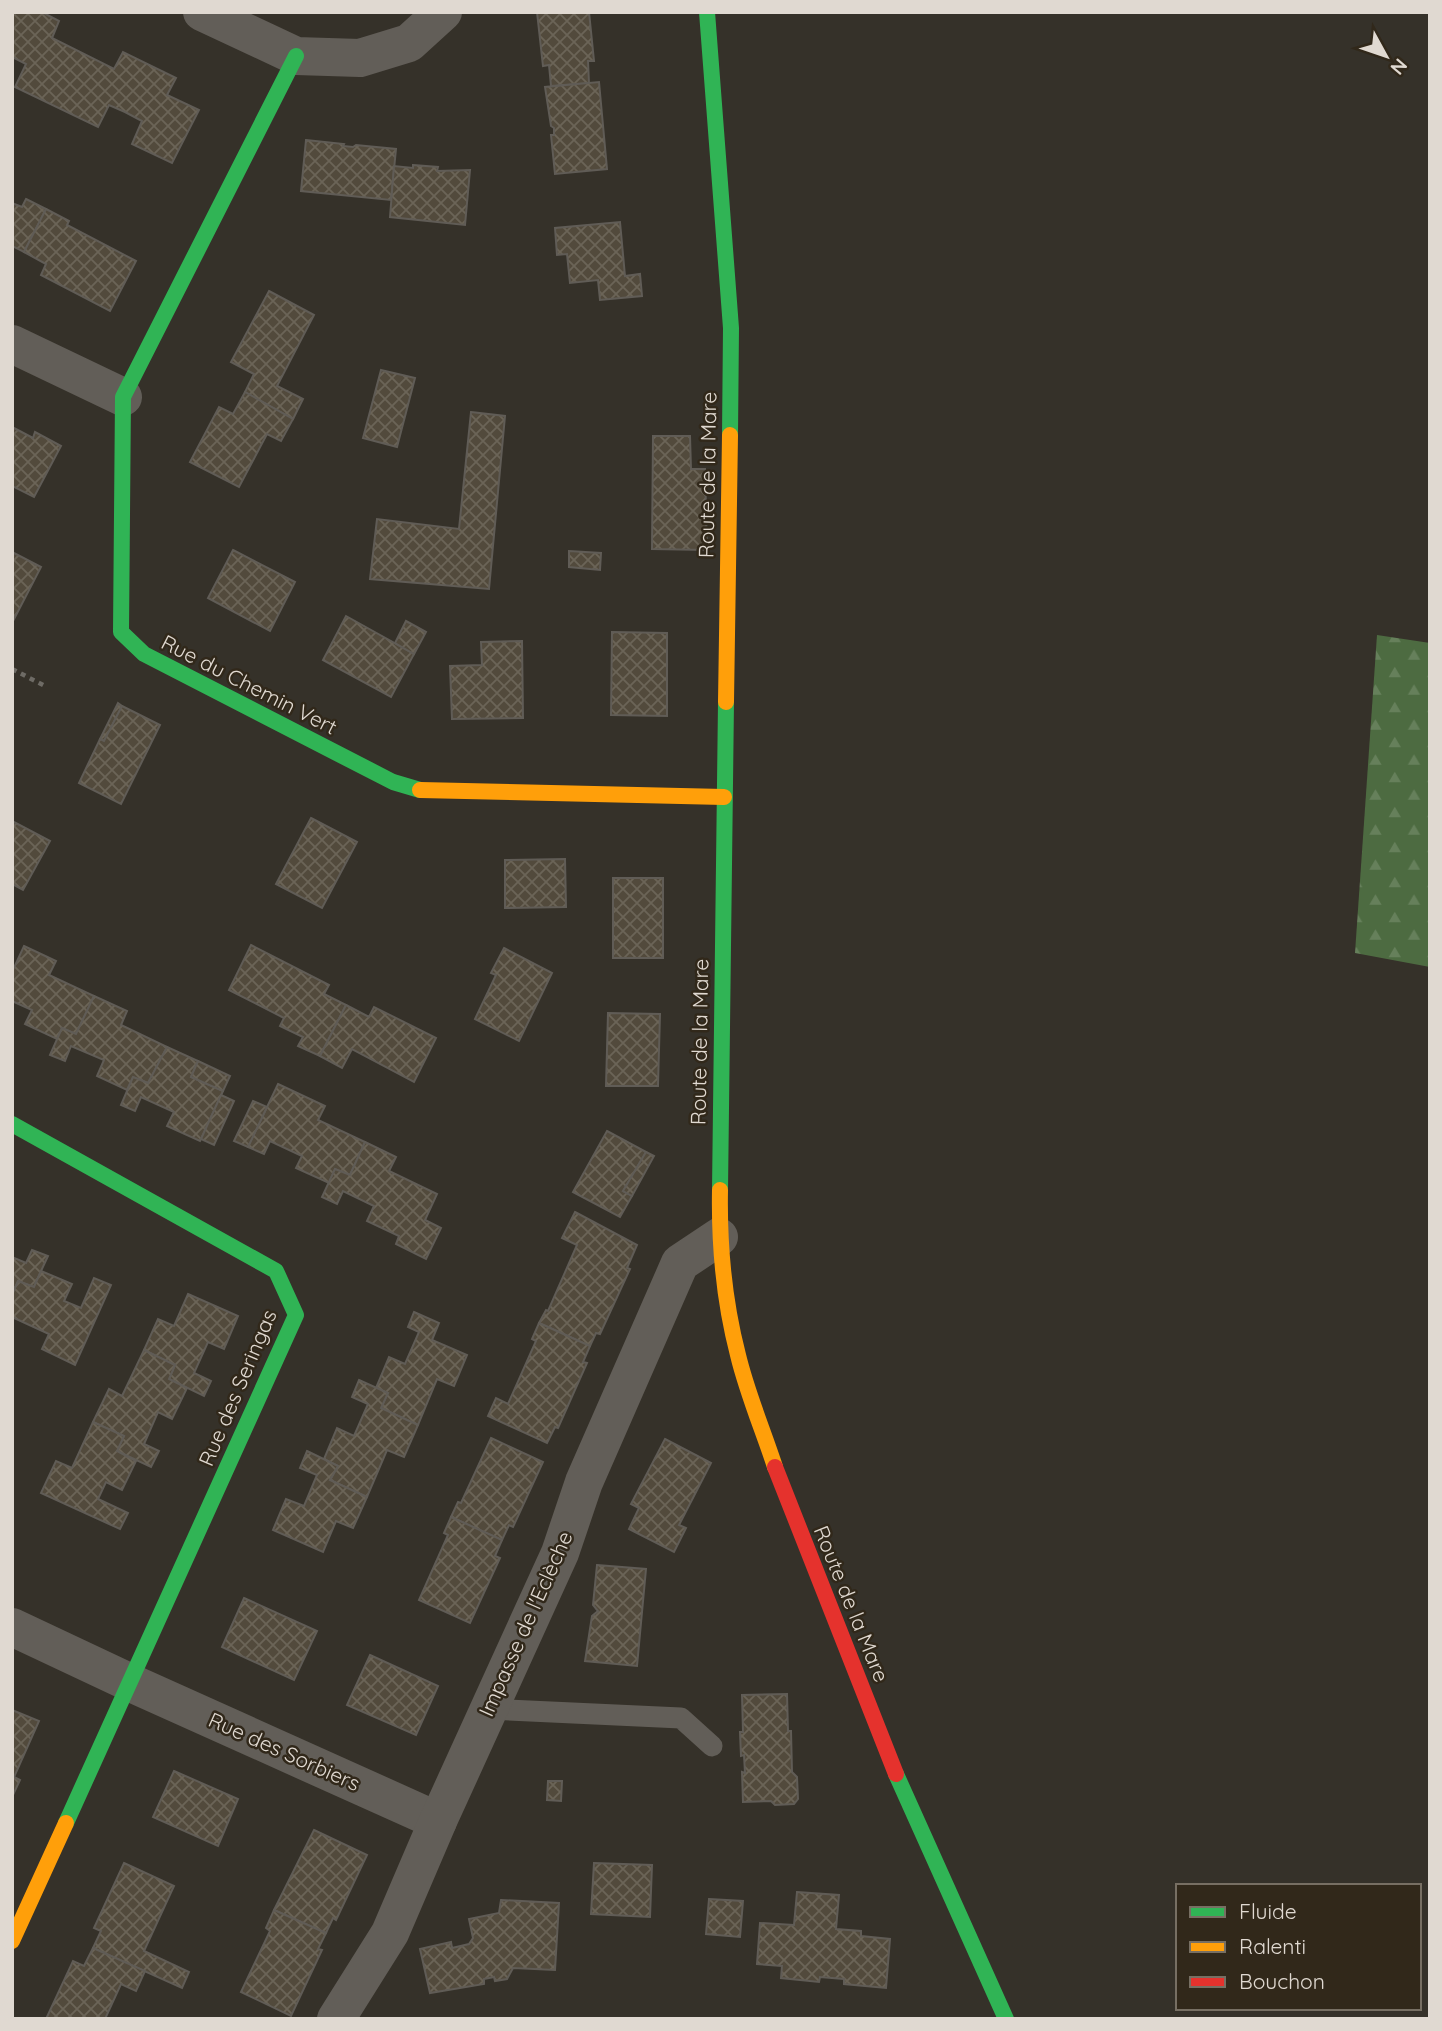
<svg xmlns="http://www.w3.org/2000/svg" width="1442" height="2031" font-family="Quicksand,sans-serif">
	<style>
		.forest { fill: url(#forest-firs) }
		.building { fill: url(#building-cross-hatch); stroke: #605c56; stroke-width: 2 }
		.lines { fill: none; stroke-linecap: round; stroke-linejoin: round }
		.path { stroke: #6e6b65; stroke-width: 4.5; stroke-dasharray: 5 5; stroke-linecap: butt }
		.lane { stroke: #625e58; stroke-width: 21 }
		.street { stroke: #625e58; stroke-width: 38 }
		.fast { stroke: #30b455; stroke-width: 16 }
		.slow { stroke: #ff9f0a; stroke-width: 16 }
		.jam { stroke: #e5322d; stroke-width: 16 }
		.labels { text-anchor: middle; stroke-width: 5; stroke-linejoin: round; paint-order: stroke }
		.street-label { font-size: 21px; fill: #e0d9d1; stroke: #31281a }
	</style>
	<defs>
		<pattern id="forest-firs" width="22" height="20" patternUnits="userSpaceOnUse" patternTransform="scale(1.75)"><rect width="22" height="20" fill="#4d6b41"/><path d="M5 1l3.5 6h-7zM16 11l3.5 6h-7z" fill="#66805b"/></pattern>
		<pattern id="building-cross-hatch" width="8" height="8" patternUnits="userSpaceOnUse" patternTransform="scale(1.75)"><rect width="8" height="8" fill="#524a3c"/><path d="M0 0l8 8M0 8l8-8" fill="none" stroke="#6b6457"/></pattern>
	</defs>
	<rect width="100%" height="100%" fill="#353129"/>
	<polygon class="forest" points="1377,635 1430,643 1430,967 1355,953"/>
	<g class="building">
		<polygon points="12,12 42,12 59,21 52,38 114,69 123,52 176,78 167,95 199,110 172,163 132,144 142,121 125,112 109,105 98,127 15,87 26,64 12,57"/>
		<polygon points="537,12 589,12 594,61 588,61 589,83 551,86 549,65 543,66"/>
		<polygon points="599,82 607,169 555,174 551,135 554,135 554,128 551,126 545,87"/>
		<polygon points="306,140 344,144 343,146 353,147 356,145 396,149 391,200 301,191"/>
		<polygon points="413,165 438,167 437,171 470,170 465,225 390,217 394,166 413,168"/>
		<polygon points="26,199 46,209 24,252 12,246 12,203 22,207"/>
		<polygon points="46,209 69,221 67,225 136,261 110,311 41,275 46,264 24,252"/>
		<polygon points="620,222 625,276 640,274 642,296 600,300 598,280 570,283 567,254 557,255 555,228"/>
		<polygon points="269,291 314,315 277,386 303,399 293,419 245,392 254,374 231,362"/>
		<polygon points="381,370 415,378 397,447 363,438"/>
		<polygon points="245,392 293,419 281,441 267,434 239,487 190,462 219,407 233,414"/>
		<polygon points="471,412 505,416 489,589 370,579 377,519 459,529"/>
		<polygon points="12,427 33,438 35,432 61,446 34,497 12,486"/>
		<polygon points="653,436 690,436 691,469 705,469 707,550 652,549"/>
		<polygon points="233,550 295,582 270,631 208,598"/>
		<polygon points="569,551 601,553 600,570 569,567"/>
		<polygon points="12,552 41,567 12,623"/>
		<polygon points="346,616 414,654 391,697 323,660"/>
		<polygon points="406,621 426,632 414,654 395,643"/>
		<polygon points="612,632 667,633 667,716 611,715"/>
		<polygon points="522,641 523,718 452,719 450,666 482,665 481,642"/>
		<polygon points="118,703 122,706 104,741 100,739"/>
		<polygon points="122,706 160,725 121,804 79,783 100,739 104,741"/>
		<polygon points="311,818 357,842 322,908 276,884"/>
		<polygon points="12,821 50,841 23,890 12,884"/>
		<polygon points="565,859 566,907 505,908 505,860"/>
		<rect x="613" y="878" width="50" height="80"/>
		<polygon points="251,945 329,985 324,994 346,1005 320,1056 298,1046 303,1037 280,1026 284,1018 229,990"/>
		<polygon points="24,946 56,961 49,975 94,996 76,1034 62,1028 57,1039 25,1024 32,1010 12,1001 12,972"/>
		<polygon points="504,948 552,973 519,1041 475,1019 496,975 491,973"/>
		<polygon points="94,996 127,1011 121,1025 167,1047 148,1083 133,1077 127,1090 97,1076 104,1060 71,1046 65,1061 50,1055 62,1028 76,1034"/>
		<polygon points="346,1005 369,1017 374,1007 436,1038 414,1082 352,1049 342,1068 320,1056"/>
		<polygon points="608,1013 660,1014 658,1086 606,1086"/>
		<polygon points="167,1047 198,1061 191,1077 223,1091 200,1141 167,1126 174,1112 141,1097 135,1111 121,1105 133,1077 148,1083"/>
		<polygon points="198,1061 230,1076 223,1091 191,1077"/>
		<polygon points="278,1084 325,1106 318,1120 365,1142 350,1175 335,1169 329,1183 296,1168 302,1156 270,1141 264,1154 248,1147"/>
		<polygon points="221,1095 234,1101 214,1145 201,1139"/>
		<polygon points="253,1101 267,1107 248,1147 234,1141"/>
		<polygon points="607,1131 646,1152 623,1191 632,1196 620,1217 573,1192"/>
		<polygon points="365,1142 396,1157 389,1171 437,1194 425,1220 441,1228 426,1259 396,1244 399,1236 367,1221 374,1206 343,1191 337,1204 322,1197 335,1169 350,1175"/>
		<polygon points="646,1152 654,1156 632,1196 623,1191"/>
		<polygon points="575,1212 637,1245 627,1268 630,1269 600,1334 596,1333 590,1346 539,1323 546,1310 548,1311 577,1245 562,1238"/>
		<polygon points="32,1250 48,1256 41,1271 34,1287 18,1281 12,1295 12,1257 26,1263"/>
		<polygon points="41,1271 72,1284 64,1301 81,1308 94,1278 111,1285 75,1365 42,1349 49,1334 12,1317 12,1295 18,1281 34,1287"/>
		<polygon points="188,1294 238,1316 224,1349 208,1342 194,1373 211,1381 204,1396 169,1379 175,1365 144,1350 158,1319 174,1326"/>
		<polygon points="414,1312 439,1323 432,1340 467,1355 454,1386 437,1379 418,1425 381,1408 388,1393 376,1388 389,1357 405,1364 419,1332 408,1327"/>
		<polygon points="539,1323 590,1346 583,1362 587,1363 558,1428 555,1427 547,1443 488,1416 496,1398 508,1404 536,1341 532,1339"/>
		<polygon points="144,1350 175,1365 169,1379 187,1388 172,1419 158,1412 144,1444 159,1451 151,1467 117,1451 124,1436 93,1422 109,1389 122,1396"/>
		<polygon points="359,1380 388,1393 381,1408 418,1425 404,1457 387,1450 367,1497 330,1480 338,1466 324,1459 337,1428 354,1436 368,1404 352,1397"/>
		<polygon points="93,1422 124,1436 117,1451 136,1461 122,1490 106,1482 98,1499 128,1513 120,1529 41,1493 56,1461 72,1468"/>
		<polygon points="491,1438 543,1462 513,1527 509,1525 502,1540 451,1517 458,1502 461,1503"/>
		<polygon points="665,1439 711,1463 679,1525 686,1528 674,1552 629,1529 639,1508 631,1504"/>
		<polygon points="307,1451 338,1466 330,1480 367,1497 353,1528 336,1521 323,1552 273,1530 286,1499 304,1506 317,1475 300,1468"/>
		<polygon points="451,1517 502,1540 495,1556 500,1558 470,1623 419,1600 448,1535 444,1533"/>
		<polygon points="597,1565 646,1569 637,1666 585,1661 592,1616 598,1611 593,1605"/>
		<polygon points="244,1598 317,1631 294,1680 222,1647"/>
		<polygon points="370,1655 438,1686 416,1735 347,1705"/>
		<polygon points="787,1694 788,1731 791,1731 792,1772 797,1777 798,1799 794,1804 775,1805 771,1801 743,1802 742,1772 745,1773 744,1755 741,1756 740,1732 743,1732 742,1695"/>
		<polygon points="12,1710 39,1721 14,1777 20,1780 12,1797"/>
		<polygon points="174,1771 238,1799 218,1846 153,1817"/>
		<polygon points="548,1781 562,1781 561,1801 547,1800"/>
		<polygon points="314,1830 367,1855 336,1920 333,1918 326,1933 274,1910"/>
		<polygon points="124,1863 174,1886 144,1951 189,1972 182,1988 93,1948 101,1931 94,1928"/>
		<polygon points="594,1863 652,1865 650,1917 591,1914"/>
		<polygon points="797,1892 839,1895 836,1929 861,1931 861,1936 890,1939 886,1988 844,1984 844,1979 820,1977 819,1982 781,1978 782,1966 757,1964 760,1923 794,1925"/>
		<polygon points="709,1899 743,1901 740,1937 706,1934"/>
		<polygon points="501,1900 559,1903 555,1970 513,1968 507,1979 495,1981 494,1977 484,1979 484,1984 430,1993 420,1949 451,1942 452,1948 469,1944 473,1938 469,1919 499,1913"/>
		<polygon points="274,1910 326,1933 318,1949 322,1950 291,2016 241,1992 270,1931 266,1928"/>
		<polygon points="93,1948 145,1971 136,1991 121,1984 105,2019 46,2019 73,1961 84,1966"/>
	</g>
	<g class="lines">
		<polyline class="path" points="12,669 45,686"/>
		<polyline class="lane" points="489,1709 681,1718 712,1746"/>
		<g class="street">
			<polyline points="202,12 296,56 360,58 409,43 443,12"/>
			<polyline points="12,344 123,397"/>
			<polyline points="12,1627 131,1683 438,1821"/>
			<polyline points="336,2019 390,1933 438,1821 560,1553 584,1482 680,1263 719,1237"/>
		</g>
		<g class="fast">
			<polyline points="707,12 731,328 730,435"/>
			<polyline points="296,56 123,397 121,632 144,654 393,782 420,790"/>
			<polyline points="12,1124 276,1271 296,1315 66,1823"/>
			<polyline points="720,1190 726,702"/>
			<polyline points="896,1774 1006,2019"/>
		</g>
		<g class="slow">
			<polyline points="726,702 730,435"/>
			<polyline points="420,790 724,797"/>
			<path d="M720,1190C719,1245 724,1301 738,1355C747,1393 763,1430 775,1467"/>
			<polyline points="12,1941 66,1823"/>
		</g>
		<polyline class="jam" points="775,1467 896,1774"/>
	</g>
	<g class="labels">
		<g class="street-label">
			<text transform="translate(708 475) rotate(-89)" y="7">Route de la Mare</text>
			<text transform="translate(249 685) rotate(27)" y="7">Rue du Chemin Vert</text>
			<text transform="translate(700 1042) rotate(-89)" y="7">Route de la Mare</text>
			<text transform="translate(238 1388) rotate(-67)" y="7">Rue des Seringas</text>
			<text transform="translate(851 1604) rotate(68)" y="7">Route de la Mare</text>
			<text transform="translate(526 1624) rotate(-66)" y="7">Impasse de l'Eclèche</text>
			<text transform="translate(284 1752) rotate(24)" y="7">Rue des Sorbiers</text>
		</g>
	</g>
	<rect width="1442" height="2031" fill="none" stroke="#e0d9d1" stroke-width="28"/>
	<rect x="1176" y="1884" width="245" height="126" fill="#31281a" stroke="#776f63" stroke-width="2"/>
	<rect x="1190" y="1907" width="35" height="10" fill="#30b455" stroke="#776f63" stroke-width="2"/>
	<text x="1239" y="1919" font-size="21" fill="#e0d9d1">Fluide</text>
	<rect x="1190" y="1942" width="35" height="10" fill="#ff9f0a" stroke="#776f63" stroke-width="2"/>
	<text x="1239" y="1954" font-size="21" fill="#e0d9d1">Ralenti</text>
	<rect x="1190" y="1977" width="35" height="10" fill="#e5322d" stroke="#776f63" stroke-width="2"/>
	<text x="1239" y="1989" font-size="21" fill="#e0d9d1">Bouchon</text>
	<g transform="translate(1386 56) rotate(130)" stroke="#31281a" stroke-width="5" paint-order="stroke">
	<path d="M0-5L12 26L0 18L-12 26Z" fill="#e0d9d1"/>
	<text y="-10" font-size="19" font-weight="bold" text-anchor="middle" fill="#e0d9d1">N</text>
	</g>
</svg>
